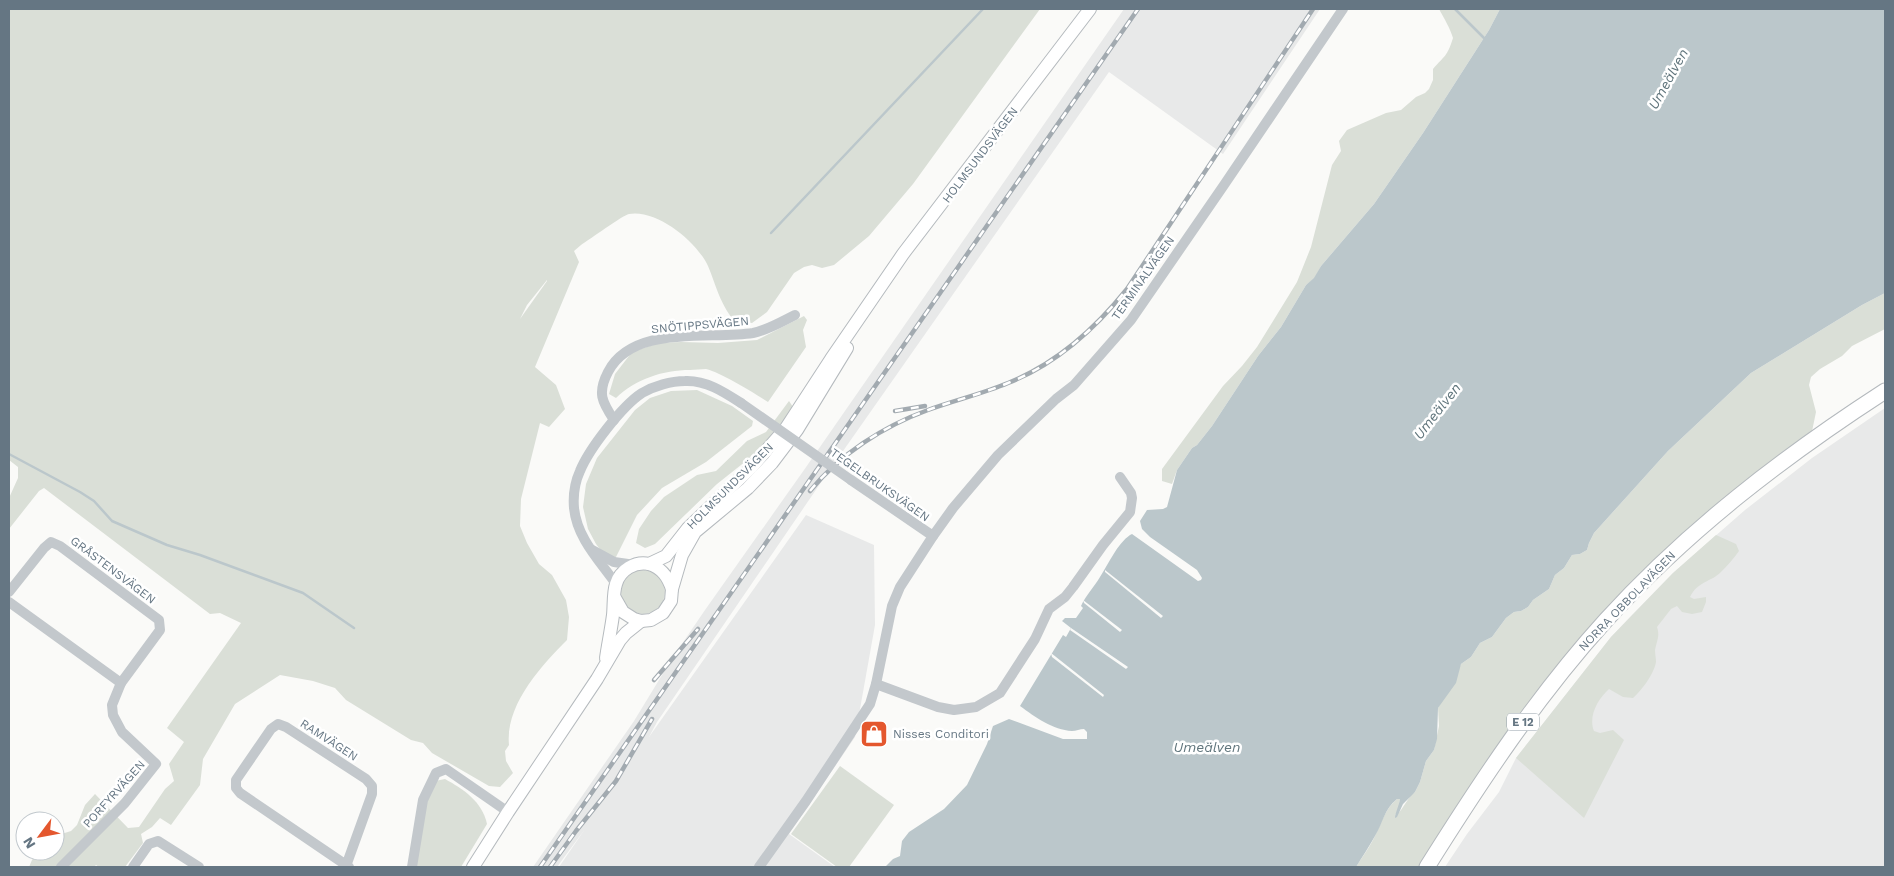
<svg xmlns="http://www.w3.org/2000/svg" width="1894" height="876" font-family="'Work Sans',sans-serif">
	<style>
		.built { fill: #e8e9e9 }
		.green { fill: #dadfd7; fill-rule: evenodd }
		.water { fill: #bbc7cb }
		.pier { fill: #fafaf8 }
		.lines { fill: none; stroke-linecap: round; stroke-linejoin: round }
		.stream { stroke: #bbc7cb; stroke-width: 2.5 }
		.major-casing { stroke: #b5babe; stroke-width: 14 }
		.highway-casing { stroke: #b4b9bd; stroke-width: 17 }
		.minor { stroke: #c3c8cc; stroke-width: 10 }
		.major { stroke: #fff; stroke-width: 12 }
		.highway { stroke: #fff; stroke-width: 15 }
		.rail-casing { stroke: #a2aab0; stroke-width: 4.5 }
		.rail { stroke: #fff; stroke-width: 2.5; stroke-dasharray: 8; stroke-linecap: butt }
		.minor-bridge { stroke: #c3c8cc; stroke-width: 10 }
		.labels { text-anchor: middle; stroke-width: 5; stroke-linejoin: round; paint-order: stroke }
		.shield { fill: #fff; stroke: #939fa8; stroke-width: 1 }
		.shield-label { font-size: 11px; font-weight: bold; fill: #657683 }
		.street-label { font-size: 12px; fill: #657683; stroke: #fff }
		.poi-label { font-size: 12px; fill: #657683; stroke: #fff; text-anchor: start }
		.water-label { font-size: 14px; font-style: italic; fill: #60757c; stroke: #fff }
	</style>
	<rect width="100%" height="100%" fill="#fafaf8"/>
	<g class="built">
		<polygon points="1124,9 1320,9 1223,154 1109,72 822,481 657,722 649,737 806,515 874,545 875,625 855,737 789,834 835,867 559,867 585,829 557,867 533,867 634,721 673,657 705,610 804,470"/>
		<polygon points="1885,408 1885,867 1445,867 1467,834 1499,792 1516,758 1611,637 1630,617 1673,573 1745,510 1812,458"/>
	</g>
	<g class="green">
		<path d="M9,9H1040L913,184L869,236L834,265L822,268L812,265L804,267L794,273L767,312L752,323L734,321C719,301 717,288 708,266C697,242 657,209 629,214C623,215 589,240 581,245L574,251L579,262L535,367L556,385L565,409L549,427L540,423L521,499L520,526L527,543L539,564L552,575L566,600L569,617L567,640C541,666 505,705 509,745L505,751L506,761L513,773L500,787L489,786L432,753L423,743L411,740L346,700L335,688L313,681L280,675L235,704L203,759L200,785L171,825L160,818L152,827L141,834L143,843L125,867H99L96,865L94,867H29L32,860L39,851H55V836L71,831L77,825L85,805L95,794L128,828L139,827L165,789L174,781L169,764L184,742L167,728L241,623L220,613L210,614L44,488L39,491L9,529V498L18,478V467L9,460ZM547,280V281L520,319L527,305Z"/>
		<path d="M1439,9H1500L1489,30L1423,133L1374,204L1321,266L1315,278L1306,285L1281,327L1258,356L1212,426L1197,445L1192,448L1177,470L1172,484L1162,481V469L1223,386L1242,366L1257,347L1297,282L1311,247L1332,165L1341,151L1339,141L1347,130L1386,113L1401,110L1416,97L1425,93L1429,89L1433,80V69C1445,55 1447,57 1453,38C1450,28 1444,18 1439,9Z"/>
		<path d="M1885,293V329L1852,346L1842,356L1820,369L1811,377L1809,385L1816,412L1810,441L1606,620L1427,867H1356C1362,857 1370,847 1375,836C1382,822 1385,809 1397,799H1400L1399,807L1395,816L1401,810L1411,795L1415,792L1420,782L1426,761L1434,750L1439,726L1438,708L1461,664L1471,657L1480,643L1492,637L1506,618L1514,612L1521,611L1528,607L1533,600L1549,589L1555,575L1564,568L1572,555L1580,554L1587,550L1589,543L1594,533L1668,451L1751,373L1862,305Z"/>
		<path d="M804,316L807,320L803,330L806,347L768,402C754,393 722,373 706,369C701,369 695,370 690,370C663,370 636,379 616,398L609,394L615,374L632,352L659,343L681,342L718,343L757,340Z"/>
		<polygon points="697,390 732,406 753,421 752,426 706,462 662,488 637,515 615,559 602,552 596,544 588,529 583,507 586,484 597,458 635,410 650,398 671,391"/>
		<polygon points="789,401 793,407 774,434 746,461 717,484 655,544 645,548 636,543 639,529 651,511 664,497 697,475 716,471 747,441 766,432"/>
		<path d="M1716,535L1736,544L1739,551C1734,558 1727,566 1721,572C1711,582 1698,581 1690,597L1694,599L1706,597V602L1702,612L1692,614L1682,612L1677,606L1671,609L1657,627C1660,636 1657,640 1655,650C1655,654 1656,658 1656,662C1654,674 1642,690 1633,698L1623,697L1609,689C1598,699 1588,716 1594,731L1600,733L1613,730L1624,740L1584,818L1516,758L1611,637L1673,573Z"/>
		<circle cx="643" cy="592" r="22"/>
		<polygon points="840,766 894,805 849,867 837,867 791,834"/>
		<path d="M445,779C463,789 482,801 487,824L461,867H416L425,805L435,781Z"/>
	</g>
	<path class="water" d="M1500,9H1885V293L1862,305L1751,373L1668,451L1594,533L1589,543L1587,550L1580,554L1572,555L1564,568L1555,575L1549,589L1533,600L1528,607L1521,611L1514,612L1506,618L1492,637L1480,643L1471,657L1461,664L1456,683L1438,708L1437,739L1434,750L1426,761L1420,782L1415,792L1403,804L1397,817L1395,818C1395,813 1399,806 1400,799H1397C1384,809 1383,823 1375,836C1369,847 1362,857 1356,867H885L893,859L900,856L902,841L909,832L944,809L967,785L987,744L993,726L1009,719L1063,739H1087V732L1084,729C1080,729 1076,731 1072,731C1053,730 1035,717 1020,706L1063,635L1066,637L1071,628L1062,621L1065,618H1076L1083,608L1081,606C1086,595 1094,587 1100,577C1109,563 1117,544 1130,535L1132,534L1198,581L1201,580L1202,578L1197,570L1150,537L1142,529L1140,521L1147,510L1163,509L1167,507L1177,470L1192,448L1197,445L1212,426L1258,356L1281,327L1306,285L1314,278L1321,266L1374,204L1423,133L1489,30Z"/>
	<g class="pier">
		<polygon points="1105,570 1163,616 1161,618 1105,572"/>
		<polygon points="1083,600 1122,630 1120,632 1084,603"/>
		<polygon points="1071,628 1128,667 1126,669 1070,630"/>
		<polygon points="1051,653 1104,695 1103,697 1052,657"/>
	</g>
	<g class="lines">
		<g class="stream">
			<polyline points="1455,9 1484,38"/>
			<polyline points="771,233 983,9"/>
			<polyline points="9,454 80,492 94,501 112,521 167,545 200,555 303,593 354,628"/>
		</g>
		<g class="major-casing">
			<g id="major">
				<polyline points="649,564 666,556 688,528 751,468 786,428 831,359 903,254 1090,9"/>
				<polyline points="615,598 623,612 634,619 641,621 651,620 663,613 671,601 672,589 682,555 695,532 748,488 772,463 797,430 847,348"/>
				<path d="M606,658C608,644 611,630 613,615C614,606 613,593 616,584C620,570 635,561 649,564C662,568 668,577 672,589"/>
				<polyline points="473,867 508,812 597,679 620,640 626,633 641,621"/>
			</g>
		</g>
		<g class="highway-casing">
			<path id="highway" d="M1427,867C1481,781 1537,696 1606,620C1688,530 1783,457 1885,391"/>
		</g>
		<g class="minor">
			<path d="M614,420C602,402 597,393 608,372C633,324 709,340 753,333C768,330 781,322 795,315"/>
			<polyline points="851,480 933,536"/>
			<polyline points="592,550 614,562 635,565"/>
			<path d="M616,584C599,560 577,538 574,508C573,496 575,482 580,471C589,449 622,406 642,393C654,386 671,381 685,381C706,380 724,392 741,403"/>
			<polyline points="9,592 44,548 51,542 60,546 159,620 160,630 121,683 112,705 113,715 122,732 156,764 125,803 61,867"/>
			<polyline points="9,602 121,683"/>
			<polyline points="876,684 938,707 954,710 976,707 1000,693 1035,639 1049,609 1065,597 1073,587 1103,545 1130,512 1132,498 1131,493 1120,477"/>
			<polyline points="346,866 372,794 372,786 366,779 286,727 278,724 271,729 236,780 236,788 240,793 349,867"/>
			<polyline points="133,867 149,844 158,841 199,867"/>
			<polyline points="412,867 423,800 436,773 446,769 508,812"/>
			<polyline points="759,867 806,801 870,704 876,684 892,606 900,587 933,536 953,508 998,455 1056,399 1074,385 1131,320 1224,185 1343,9"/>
		</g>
		<use href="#major" class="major"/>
		<use href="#highway" class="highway"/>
		<g class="rail-casing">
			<g id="rail">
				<polyline points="895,411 925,406"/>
				<path d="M810,491C840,454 884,426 928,410C955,400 982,394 1008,383C1056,364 1095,329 1127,289L1313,9"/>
				<polyline points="654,680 698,629"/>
				<polyline points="540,867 1138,9"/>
				<polyline points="550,867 576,831 616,781 652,719"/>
			</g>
		</g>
		<use href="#rail" class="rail"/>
		<polyline class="minor-bridge" points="741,403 851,480"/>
	</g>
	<defs>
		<g id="shop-square" transform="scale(1.4375)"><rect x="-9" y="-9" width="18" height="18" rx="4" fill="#e4572e" stroke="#fff"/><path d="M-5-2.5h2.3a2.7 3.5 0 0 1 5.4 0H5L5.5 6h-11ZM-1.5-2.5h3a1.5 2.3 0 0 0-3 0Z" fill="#fff"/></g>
	</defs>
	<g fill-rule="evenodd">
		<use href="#shop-square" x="874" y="734"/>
	</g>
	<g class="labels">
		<rect class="shield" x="1507" y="713.5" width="32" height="17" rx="4"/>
		<g class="shield-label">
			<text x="1523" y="726">E 12</text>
		</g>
		<g class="street-label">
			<text transform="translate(980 155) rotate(-53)" y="4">HOLMSUNDSVÄGEN</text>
			<text transform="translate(1143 278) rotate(-55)" y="4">TERMINALVÄGEN</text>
			<text transform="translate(700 325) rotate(-5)" y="4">SNÖTIPPSVÄGEN</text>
			<text transform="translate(880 485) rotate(35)" y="4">TEGELBRUKSVÄGEN</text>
			<text transform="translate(730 486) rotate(-45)" y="4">HOLMSUNDSVÄGEN</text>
			<text transform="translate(113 570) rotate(37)" y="4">GRÅSTENSVÄGEN</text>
			<text transform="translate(1627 601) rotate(-46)" y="4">NORRA OBBOLAVÄGEN</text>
			<text transform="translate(329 740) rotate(33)" y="4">RAMVÄGEN</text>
			<text transform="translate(114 794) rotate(-48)" y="4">PORFYRVÄGEN</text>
		</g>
		<g class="poi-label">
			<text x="893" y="738">Nisses Conditori</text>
		</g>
		<g class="water-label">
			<text transform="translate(1668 79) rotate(-61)" y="5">Umeälven</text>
			<text transform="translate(1437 411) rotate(-52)" y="5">Umeälven</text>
			<text x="1207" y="752">Umeälven</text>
		</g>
	</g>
	<rect width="1894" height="876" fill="none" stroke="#657683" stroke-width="20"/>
	<g transform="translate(40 836) rotate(238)"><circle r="24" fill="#ffffff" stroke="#c1c8cd"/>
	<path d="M0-4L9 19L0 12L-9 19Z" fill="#e4572e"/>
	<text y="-8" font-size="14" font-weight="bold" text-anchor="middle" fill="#657683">N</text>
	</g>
</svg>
